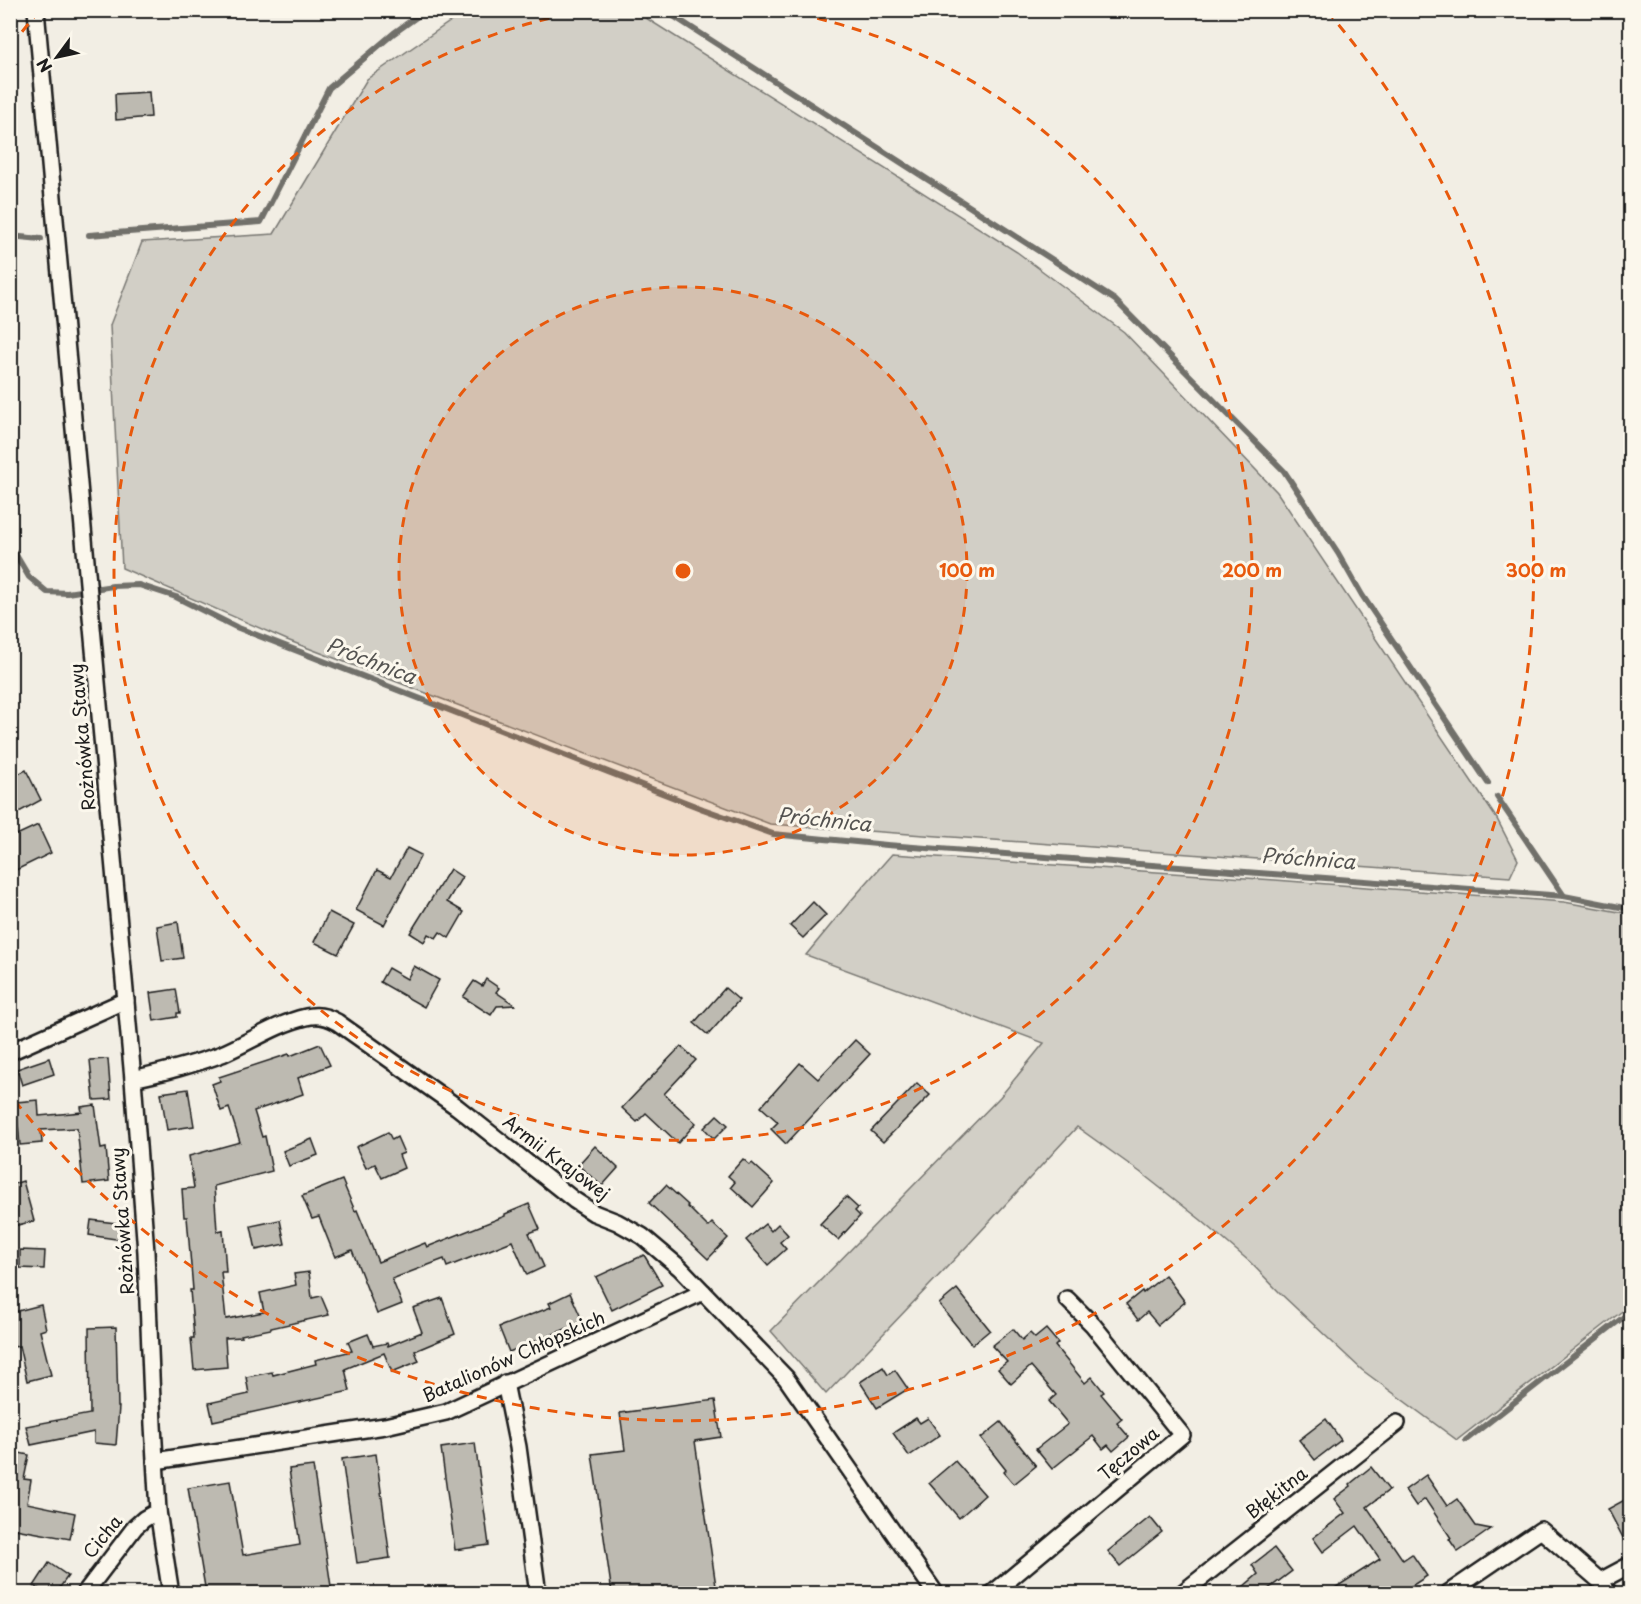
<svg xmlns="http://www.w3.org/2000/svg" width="1641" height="1604" font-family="'Playpen Sans',sans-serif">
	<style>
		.green { fill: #d2cfc6; stroke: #777671; stroke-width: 1.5 }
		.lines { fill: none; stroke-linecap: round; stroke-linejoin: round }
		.stream { stroke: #716f6b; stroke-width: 6 }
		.building { fill: #bdbab1; stroke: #1c1c1c; stroke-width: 1.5 }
		.street-casing { stroke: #1c1c1c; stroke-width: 20 }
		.street { stroke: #fbf7ec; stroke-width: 15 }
		.ring { fill: none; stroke: #e8590c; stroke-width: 3; stroke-dasharray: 10 8 }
		.labels { text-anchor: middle; stroke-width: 6; stroke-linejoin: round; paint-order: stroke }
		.street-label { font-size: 18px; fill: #1c1c1c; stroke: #fbf7ec }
		.water-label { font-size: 20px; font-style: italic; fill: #545351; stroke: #fbf7ec }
		.centre { fill: #e8590c; stroke: #fbf7ec; stroke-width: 3 }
		.ring-label { font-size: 18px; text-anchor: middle; font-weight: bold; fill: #e8590c; stroke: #fbf7ec; stroke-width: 6; stroke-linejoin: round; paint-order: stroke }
	</style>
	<rect width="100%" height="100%" fill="#f2eee4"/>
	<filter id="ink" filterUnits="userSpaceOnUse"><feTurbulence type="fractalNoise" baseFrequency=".0167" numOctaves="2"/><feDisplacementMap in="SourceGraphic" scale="12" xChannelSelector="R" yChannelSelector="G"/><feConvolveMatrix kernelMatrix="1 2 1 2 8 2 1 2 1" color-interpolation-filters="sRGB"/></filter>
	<g filter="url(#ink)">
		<g class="green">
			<polygon points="467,10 635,11 1017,252 1124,332 1277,492 1497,819 1518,860 1510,877 770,824 287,640 122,568 110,325 142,242 274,234 367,79"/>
			<polygon points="892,854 1275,880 1564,902 1630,914 1630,1305 1457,1440 1362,1370 1281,1294 1250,1262 1201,1220 1140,1172 1077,1127 968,1245 826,1394 771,1331 1000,1097 1044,1043 806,955 848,904"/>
		</g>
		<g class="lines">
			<g class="stream">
				<polyline points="664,10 1115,300 1284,471 1338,553 1362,595 1488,783"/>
				<polyline points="89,235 261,222 329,88 394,33 426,10"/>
				<polyline points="10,236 41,239"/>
				<polyline points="10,545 29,577 47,592 67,593 113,586 139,585 176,597 236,627 703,809 773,834 887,845 1564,896 1630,909"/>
				<polyline points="1497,797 1564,896"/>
				<polyline points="1466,1440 1630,1312"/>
			</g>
		</g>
		<g class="building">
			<polygon points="149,92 151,117 116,120 115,94"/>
			<polygon points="26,770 41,800 19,812 10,795 10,778"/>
			<polygon points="38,825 51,853 10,873 10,838"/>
			<polygon points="407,848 421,855 384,925 356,910 377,870 391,877"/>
			<polygon points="450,869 462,877 447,902 464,912 449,938 440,932 436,938 428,934 424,942 410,933"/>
			<polygon points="813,902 826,915 803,938 790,926"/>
			<polygon points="329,912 354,925 338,954 314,942"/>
			<polygon points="178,922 183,958 162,961 157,926"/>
			<polygon points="414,966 439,980 424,1007 380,982 388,968 407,979"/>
			<polygon points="486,979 499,988 496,992 515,1005 497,1006 491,1015 463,997 474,981 482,986"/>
			<polygon points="725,988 739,1000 708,1035 694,1023"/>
			<polygon points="176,989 180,1013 177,1013 177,1017 154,1021 150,993"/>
			<polygon points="855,1040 870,1054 786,1144 771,1129 778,1122 761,1107 800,1063 818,1079"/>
			<polygon points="320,1044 330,1065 298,1078 303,1094 254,1111 262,1137 265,1136 272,1171 214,1186 217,1231 223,1230 226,1272 221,1272 226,1319 264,1312 260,1293 296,1285 294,1274 309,1272 312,1298 321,1296 329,1315 271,1328 271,1329 241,1335 242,1337 225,1338 227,1367 194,1370 191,1338 194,1338 190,1290 193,1290 187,1217 184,1217 182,1189 194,1188 189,1156 240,1142 229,1108 221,1111 212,1084 220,1081 219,1077 289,1054 290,1056"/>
			<polygon points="681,1046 696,1060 664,1094 696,1123 678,1143 646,1113 637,1122 622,1108"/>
			<polygon points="49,1058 54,1074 22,1085 17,1069"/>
			<polygon points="108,1059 111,1099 94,1100 90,1060"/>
			<polygon points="917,1083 930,1095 883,1142 871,1131"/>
			<polygon points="188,1089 194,1126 167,1130 161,1093"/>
			<polygon points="38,1100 39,1116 82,1112 81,1107 95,1105 101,1149 106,1148 109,1181 83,1184 77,1128 41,1130 42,1143 20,1145 16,1102"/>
			<polygon points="717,1115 728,1125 714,1139 704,1128"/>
			<polygon points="388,1132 392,1140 397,1137 404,1153 399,1155 404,1168 382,1178 375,1164 366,1168 356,1147"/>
			<polygon points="312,1139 318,1155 289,1166 283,1151"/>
			<polygon points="595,1146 618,1168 602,1186 578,1165"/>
			<polygon points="743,1159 750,1165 752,1163 774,1183 753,1207 731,1187 735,1182 728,1176"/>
			<polygon points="342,1180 355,1211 357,1210 378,1262 425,1243 427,1247 505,1216 505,1214 529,1204 540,1229 529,1233 544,1267 527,1275 512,1241 447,1267 444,1259 392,1279 402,1304 377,1314 352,1250 335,1257 319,1217 312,1219 302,1196"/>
			<polygon points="23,1181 34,1221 10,1227 10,1185"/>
			<polygon points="666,1185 688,1205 687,1206 708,1227 712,1223 728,1238 708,1259 649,1203"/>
			<polygon points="846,1197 858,1208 855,1211 860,1216 838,1240 820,1224"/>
			<polygon points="91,1220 124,1224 122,1240 89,1235"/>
			<polygon points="280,1220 285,1244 256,1250 251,1226"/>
			<polygon points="765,1224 771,1231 778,1224 788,1235 780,1242 786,1249 768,1265 746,1240"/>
			<polygon points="20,1250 45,1251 44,1269 20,1268"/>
			<polygon points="644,1255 662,1285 612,1310 596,1277"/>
			<polygon points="1165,1275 1185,1302 1158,1325 1147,1312 1138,1320 1126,1304 1142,1291 1143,1293"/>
			<polygon points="957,1289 990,1330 972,1345 939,1304"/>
			<polygon points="570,1293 583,1322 509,1352 499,1327 551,1307 549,1303"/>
			<polygon points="442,1298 455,1334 415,1351 419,1361 392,1372 384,1353 345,1369 350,1391 213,1421 209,1403 249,1394 246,1377 272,1372 273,1375 316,1364 315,1360 352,1351 348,1342 368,1334 373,1346 387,1343 388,1346 422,1332 413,1308"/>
			<polygon points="41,1305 46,1329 40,1331 51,1375 27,1381 19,1346 14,1347 10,1332 10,1313"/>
			<polygon points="116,1327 118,1407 119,1407 116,1445 94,1443 94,1432 31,1445 26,1426 90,1414 89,1328"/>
			<polygon points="1013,1329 1022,1340 1030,1333 1035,1338 1046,1329 1058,1343 1055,1346 1085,1383 1092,1377 1104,1392 1101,1394 1122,1419 1117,1423 1129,1437 1113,1451 1108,1445 1103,1449 1093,1436 1052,1469 1036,1449 1068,1424 1049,1401 1056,1395 1031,1366 1011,1384 998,1369 1007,1362 992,1346"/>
			<polygon points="883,1367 888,1375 895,1370 908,1389 877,1408 860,1382"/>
			<polygon points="715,1400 721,1437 695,1441 717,1593 612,1593 592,1454 625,1450 620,1413"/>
			<polygon points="916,1418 920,1423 928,1418 940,1435 909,1456 893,1433"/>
			<polygon points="1326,1419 1341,1440 1315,1460 1299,1440"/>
			<polygon points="1001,1422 1036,1466 1014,1484 1004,1472 1006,1470 981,1438"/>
			<polygon points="475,1443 489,1545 455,1550 441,1448"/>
			<polygon points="10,1451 29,1455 24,1479 31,1480 27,1503 75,1513 70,1539 10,1528 10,1512 17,1478 10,1477"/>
			<polygon points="376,1454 390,1558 357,1563 342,1459"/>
			<polygon points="955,1461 985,1495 959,1518 929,1483"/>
			<polygon points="313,1466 332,1593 206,1593 188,1488 230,1481 243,1555 300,1545 289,1469"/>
			<polygon points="1371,1467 1389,1490 1367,1507 1403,1560 1412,1554 1427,1576 1401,1593 1327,1593 1380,1559 1357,1526 1323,1552 1313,1538 1345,1513 1334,1499 1351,1486 1350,1484"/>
			<polygon points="1426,1475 1447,1506 1457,1499 1476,1526 1491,1529 1458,1552 1449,1539 1451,1538 1425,1499 1416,1506 1405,1490"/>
			<polygon points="1630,1497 1630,1551 1608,1509"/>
			<polygon points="1150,1517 1162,1532 1120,1566 1108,1551"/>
			<polygon points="1274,1548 1292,1571 1263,1593 1236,1593 1258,1574 1252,1565"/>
			<polygon points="49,1563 68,1576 56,1593 45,1593 34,1586"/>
		</g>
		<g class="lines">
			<g class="street-casing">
				<g id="street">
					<polyline points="36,10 133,1079 146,1252 153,1425 158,1511 171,1594"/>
					<polyline points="10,1052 126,1000"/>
					<path d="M133,1079C163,1072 193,1065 222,1054C250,1042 276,1024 306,1017C317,1014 327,1016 337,1022L457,1107L574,1200L594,1213L617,1222L642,1236L680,1268L786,1378L936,1594"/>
					<polyline points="505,1383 518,1447 538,1594"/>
					<polyline points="155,1461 385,1426 446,1412 703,1292"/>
					<polyline points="1600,1581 1630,1565"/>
					<polyline points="84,1594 135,1527 144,1519 158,1511"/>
					<polyline points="992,1594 1182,1435 1093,1325 1067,1299"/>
					<polyline points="1181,1594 1397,1423"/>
					<polyline points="1447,1594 1541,1530 1600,1581 1610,1594"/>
				</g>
			</g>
			<use href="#street" class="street"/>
		</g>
	</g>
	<circle cx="683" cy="571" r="284" fill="#e8590c" fill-opacity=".12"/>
	<g class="ring">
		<circle cx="683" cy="571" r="284"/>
		<path d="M782 11A569 569 0 1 1 584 11"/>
		<path d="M11 46A853 853 0 0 1 39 11M1327 11A853 853 0 1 1 11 1096"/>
	</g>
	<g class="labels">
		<g class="street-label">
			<text transform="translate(83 737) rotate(-95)" y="6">Rożnówka Stawy</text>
			<text transform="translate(556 1158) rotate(37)" y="6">Armii Krajowej</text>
			<text transform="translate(123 1221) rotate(-94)" y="6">Rożnówka Stawy</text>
			<text transform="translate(514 1357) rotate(-24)" y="6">Batalionów Chłopskich</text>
			<text transform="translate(1129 1454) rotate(-40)" y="6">Tęczowa</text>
			<text transform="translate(1277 1493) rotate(-38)" y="6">Błękitna</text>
			<text transform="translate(103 1537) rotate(-51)" y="6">Cicha</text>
		</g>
		<g class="water-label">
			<text transform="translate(371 661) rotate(21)" y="7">Próchnica</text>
			<text transform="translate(824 820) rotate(6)" y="7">Próchnica</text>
			<text transform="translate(1308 859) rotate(4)" y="7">Próchnica</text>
		</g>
	</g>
	<circle cx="683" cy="571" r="9" class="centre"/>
	<g class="ring-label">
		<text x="967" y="577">100 m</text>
		<text x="1252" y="577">200 m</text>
		<text x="1536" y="577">300 m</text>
	</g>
	<rect width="1641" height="1604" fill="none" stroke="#fbf7ec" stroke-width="36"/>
	<rect x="18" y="18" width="1605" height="1568" fill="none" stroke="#1c1c1c" stroke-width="2" filter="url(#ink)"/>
	<g transform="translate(57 57) rotate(237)" stroke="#fbf7ec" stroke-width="4.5" paint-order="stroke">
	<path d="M0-4.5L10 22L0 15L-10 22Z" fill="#1c1c1c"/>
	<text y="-9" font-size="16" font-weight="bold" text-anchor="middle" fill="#1c1c1c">N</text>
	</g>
</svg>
